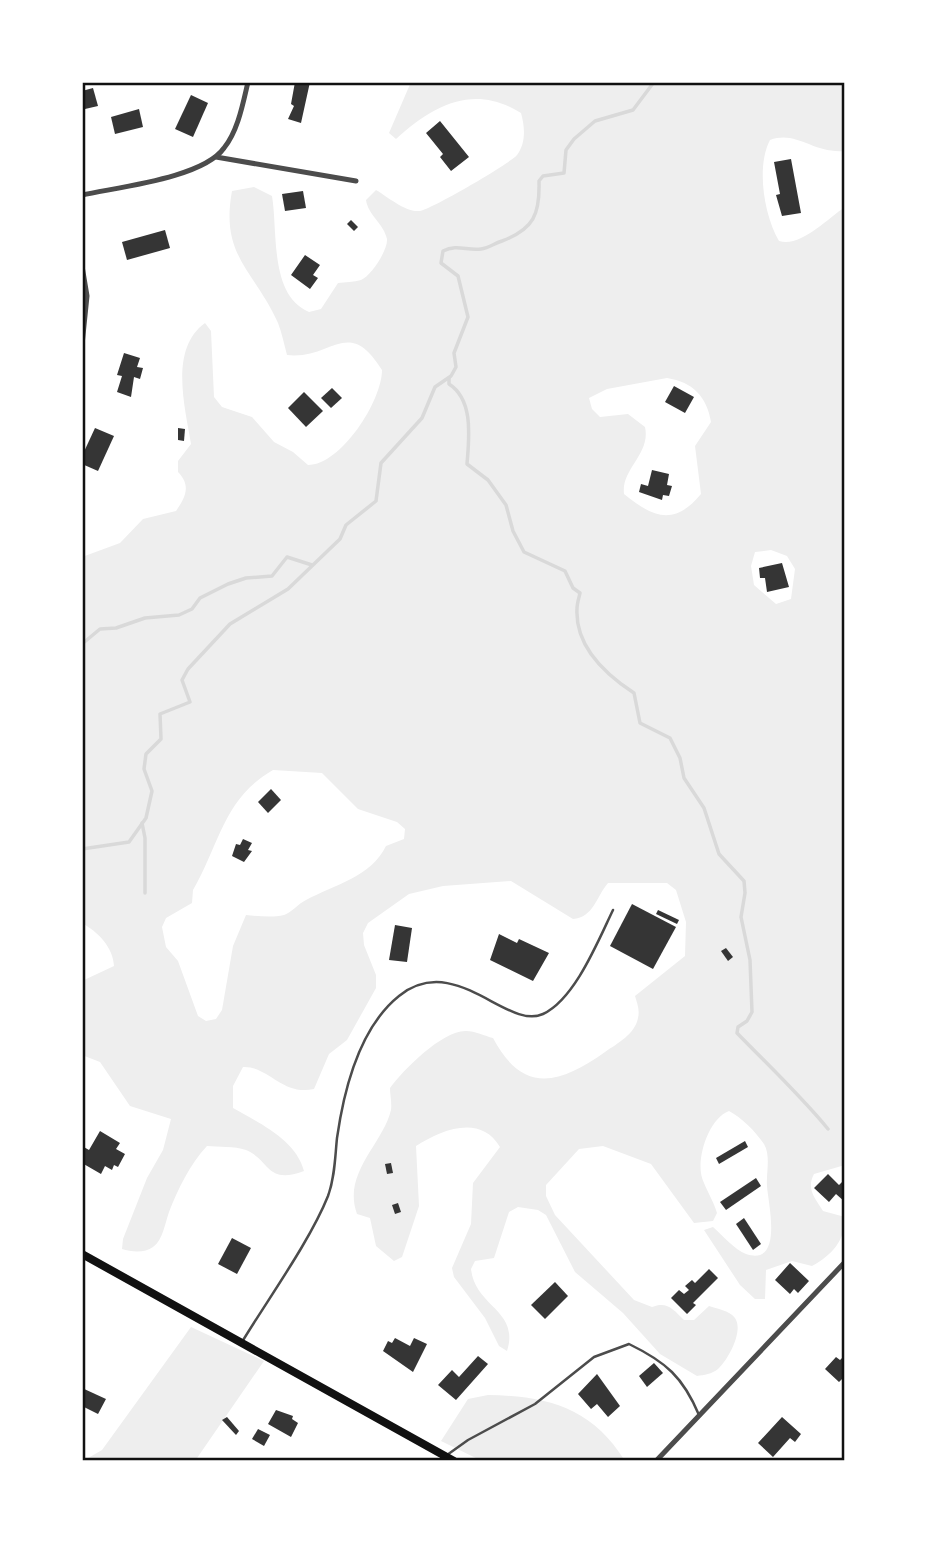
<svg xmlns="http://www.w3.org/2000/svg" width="927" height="1543" font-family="'Fira Sans',sans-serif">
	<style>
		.green { fill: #eee; fill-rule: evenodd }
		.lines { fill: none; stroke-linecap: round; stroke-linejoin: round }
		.stream { stroke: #d9d9d9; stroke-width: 3.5 }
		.building { fill: #353535 }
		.service { stroke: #4c4c4c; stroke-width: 2.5 }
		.minor { stroke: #4c4c4c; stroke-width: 5 }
		.secondary { stroke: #111; stroke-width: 8 }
		.neatline { fill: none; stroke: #111; stroke-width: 2.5 }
	</style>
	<rect width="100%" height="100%" fill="#fff"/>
	<g class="green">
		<path d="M411,82H845V151C813,154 797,130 770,140C756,167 764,215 779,241C800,248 827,219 845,207V1165L814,1174C806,1189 815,1198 823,1211L845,1217C845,1241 832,1255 812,1266L792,1261L766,1270L765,1299H755L740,1285L704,1230L713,1227C722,1235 735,1250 746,1254C784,1267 768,1203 767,1186C766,1173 771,1156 764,1144C756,1132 741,1117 729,1111C710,1118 698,1153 701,1173C702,1183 714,1201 717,1213L713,1221L694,1223L651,1164L603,1146L579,1149L546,1185V1196L555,1215L634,1300L652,1307C667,1301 673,1309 684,1320H694L709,1306C717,1309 729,1310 735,1318C744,1331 728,1360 718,1369C712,1374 704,1375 697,1376L660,1354L623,1313L575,1272L546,1215L538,1210L518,1207L509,1212L494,1258L475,1261L471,1269C475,1307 520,1310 507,1351L499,1346L485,1318L454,1277L452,1268L471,1224L473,1183L500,1147C481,1114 442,1129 416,1146L419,1206L402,1257L394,1261L376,1246L370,1218L357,1214C342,1173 383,1144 391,1110C392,1103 390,1095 390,1088C403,1070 443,1030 466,1031C475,1031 485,1036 493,1038C523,1095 560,1084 605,1052C618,1043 635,1034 638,1018C640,1010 637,1003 635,996L685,956L686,922L676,890L667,883H608C596,897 594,917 573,919L511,881L443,886L409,894L368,923L363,933L364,945L376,975V988L347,1040L329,1054L314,1089C282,1096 269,1066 243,1067L233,1086V1108C259,1123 296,1140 304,1171C266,1185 270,1160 246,1150C234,1146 219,1147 207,1146C190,1164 178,1189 169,1212C165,1223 163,1240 153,1247C145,1253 132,1252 122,1249L123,1239L147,1178L163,1150L171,1119L130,1106L100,1062L82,1055V981L114,966C113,947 98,932 82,923V557L120,543L143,519L176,511C186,497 191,485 178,472V461L191,444C185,407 169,349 205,323L211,331L214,397L222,407L252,417L274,442L293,452L308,465C341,465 382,401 382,370C348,315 332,360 287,355C284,344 282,333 278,323C254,270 220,256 232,191L254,187L272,196C278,231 269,295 309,312L321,309L338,283C345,282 354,282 361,280C371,276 388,250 387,239C384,224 368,215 366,200L376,190C388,197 405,212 419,211C429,211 512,162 517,155C526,143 525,127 521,113C474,84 435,104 396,139L389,133ZM667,378C693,382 707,397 711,422L695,446L701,494C674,527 652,517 624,494C621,469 651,454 645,427L628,414L600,417L592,409L589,398L607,389ZM771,550L787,556L795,569L791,599L776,604L754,585L751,566L755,552ZM273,770L322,773L358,809L397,822L405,829L404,839L386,846C371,877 334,885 306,900C298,904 292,912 284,915C272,918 258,916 246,915L233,946L222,1010L216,1019L206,1021L198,1016L178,961L166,947L162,927L166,918L192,903L193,890C220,844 223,799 273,770Z"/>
		<polygon points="191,1327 264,1361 195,1461 83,1461 102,1450"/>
		<path d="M488,1395C547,1396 591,1407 625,1461H482L441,1441L468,1399Z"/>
	</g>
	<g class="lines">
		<g class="stream">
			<path d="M449,378V384C474,400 469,438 467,464L488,480L506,505L513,531L524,552L565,571L573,588L580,593C579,598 577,603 577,609C575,647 605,674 634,693L640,723L670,738L680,758L684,778L704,808L719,854L744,881L745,893L741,917L750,960L752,1012L747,1021L738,1027L737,1033C768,1065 800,1095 828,1129"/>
			<polyline points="82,644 100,629 116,628 145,618 179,615 192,609 200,598 228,584 246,578 272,576 287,557 312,565"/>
			<polyline points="142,823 145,838 145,893"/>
			<path d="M82,849L129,842L146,818L152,791L144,769L146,754L161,739L160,714L190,702L182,680L188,669L230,624L288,589L340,539L346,525L376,501L381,463L422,418L435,387L451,376L456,367L454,353L468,317L458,276L441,263L443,251C457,244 467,251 481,249C489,248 495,243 502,241C534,229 540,214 539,181L543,176L564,173L566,150L574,139L595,121L633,110L654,82"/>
		</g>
	</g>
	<g class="building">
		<polygon points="295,82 310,82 301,123 288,119 294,106 291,104"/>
		<polygon points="93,88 98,106 85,109 82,91"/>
		<polygon points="191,95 208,103 193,137 175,129"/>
		<polygon points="139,109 143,127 115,134 111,117"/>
		<polygon points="440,121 469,157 451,171 440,157 443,154 426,133"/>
		<polygon points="791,159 801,213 782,216 776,195 780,194 774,162"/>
		<polygon points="303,191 306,208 285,211 282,194"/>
		<polygon points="351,220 358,227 354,231 347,224"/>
		<polygon points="165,230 170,248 127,260 122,242"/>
		<polygon points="305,255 320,265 313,275 318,278 310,289 291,275"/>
		<polygon points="124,353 140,358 137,367 143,368 140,379 134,377 131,397 117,392 122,376 117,375"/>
		<polygon points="674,386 694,397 685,413 665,402"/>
		<polygon points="332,388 342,398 331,408 321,398"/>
		<polygon points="304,392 323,411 306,427 288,408"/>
		<polygon points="95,428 114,436 98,471 82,464 82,456"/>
		<polygon points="178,428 185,429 184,441 178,440"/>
		<polygon points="652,470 669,474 667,485 672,486 669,496 663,495 662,500 639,492 641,484 648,486"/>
		<polygon points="782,563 789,587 767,592 765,578 760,578 759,568"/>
		<polygon points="271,789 281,800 268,813 258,802"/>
		<polygon points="243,839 252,843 248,850 252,851 244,862 232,856 236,844 240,845"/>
		<polygon points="632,904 676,927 653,969 610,946"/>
		<polygon points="658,910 679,920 677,924 656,914"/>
		<polygon points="395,925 412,928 407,962 389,960"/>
		<polygon points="499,934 517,943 519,939 549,953 533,981 490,960"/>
		<polygon points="726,948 733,957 728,961 721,951"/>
		<polygon points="100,1131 120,1143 116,1149 125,1154 118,1167 114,1165 112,1170 105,1166 101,1174 82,1163 82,1146 89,1150"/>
		<polygon points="745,1141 748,1147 719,1164 716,1158"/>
		<polygon points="391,1163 393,1173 387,1174 385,1164"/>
		<polygon points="828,1174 839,1185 845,1179 845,1202 836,1194 829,1202 814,1188"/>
		<polygon points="756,1178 761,1186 726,1210 720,1202"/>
		<polygon points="398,1203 401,1212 395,1214 392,1205"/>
		<polygon points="744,1218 761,1244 753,1250 736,1224"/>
		<polygon points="232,1238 251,1248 237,1274 218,1264"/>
		<polygon points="790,1263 809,1281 798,1293 794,1289 790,1294 775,1280"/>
		<polygon points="709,1269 718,1278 693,1303 696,1305 687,1314 671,1298 679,1290 684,1294 689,1290 685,1286 692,1280 695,1283"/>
		<polygon points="555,1282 568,1296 545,1319 531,1305"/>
		<polygon points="395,1338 410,1346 414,1338 427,1344 413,1372 383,1351 388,1341 392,1343"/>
		<polygon points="845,1355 845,1376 839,1382 825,1369 836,1357 840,1360"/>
		<polygon points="478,1356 488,1364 456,1400 438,1385 452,1370 459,1377"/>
		<polygon points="654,1363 663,1373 647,1387 639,1376"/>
		<polygon points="597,1374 620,1406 608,1417 597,1404 591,1409 578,1394"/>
		<polygon points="82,1388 106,1399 98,1414 82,1406"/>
		<polygon points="276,1410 293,1416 292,1419 298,1423 291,1437 268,1424"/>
		<polygon points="227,1417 239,1431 236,1435 222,1420"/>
		<polygon points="782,1417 801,1434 795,1442 790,1438 773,1457 758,1443"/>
		<polygon points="258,1429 270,1435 264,1446 252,1439"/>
	</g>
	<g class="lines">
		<g class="service">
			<path d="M242,1342C268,1299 310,1241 328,1196C335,1177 335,1157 337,1138C344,1089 359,1028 399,996C455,951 507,1031 543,1014C575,999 598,941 613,910"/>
			<path d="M447,1455L468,1440L535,1404L594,1357L629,1344C666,1362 683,1377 699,1415"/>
		</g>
		<g class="minor">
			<polyline points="216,157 356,181"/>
			<path d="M82,195C118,187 203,178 224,148C238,131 243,103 248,82"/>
			<polyline points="82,266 87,296 82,345"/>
			<polyline points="656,1461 845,1262"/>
		</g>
		<polyline class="secondary" points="82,1254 454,1461"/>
	</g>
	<rect width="927" height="1543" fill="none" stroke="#ffffff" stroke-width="168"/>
	<rect x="84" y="84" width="759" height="1375" class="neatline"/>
</svg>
